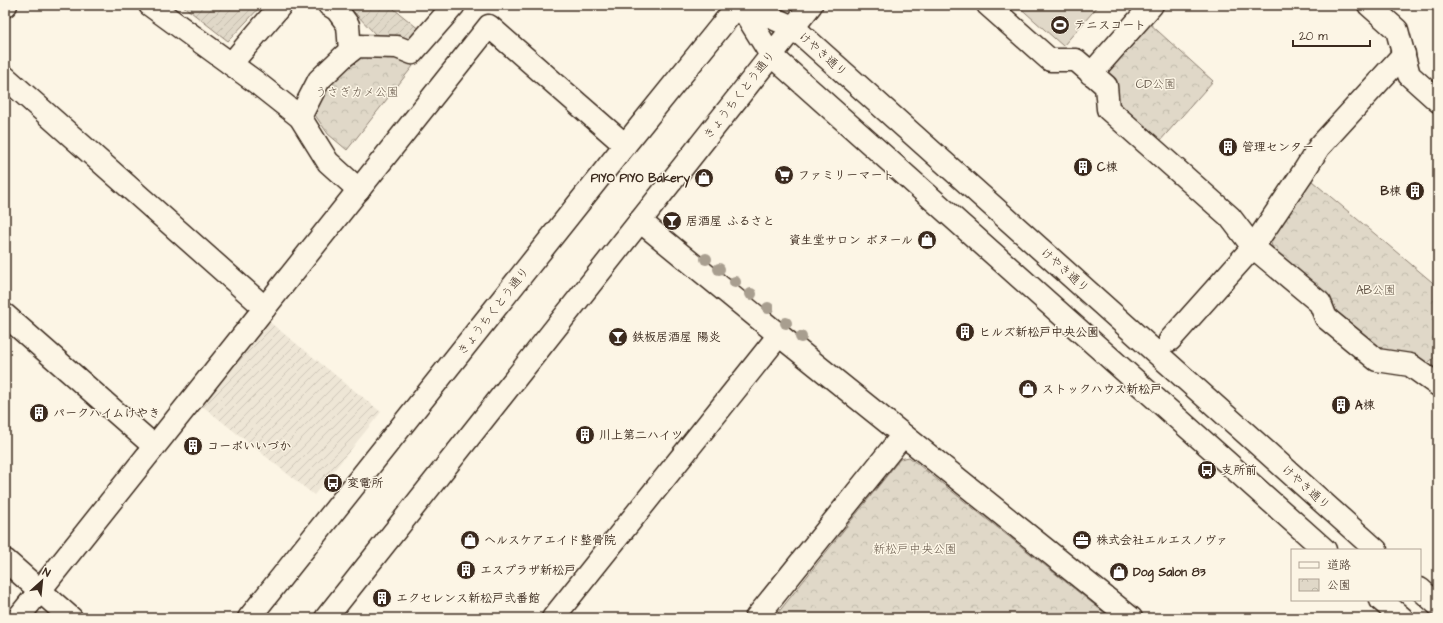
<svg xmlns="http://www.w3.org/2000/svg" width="1443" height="623" font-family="'Architects Daughter','Klee One',sans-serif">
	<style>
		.industrial { fill: url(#industrial-furrows) }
		.park { fill: url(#park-crowns); stroke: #8e8173 }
		.garden { fill: url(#garden-furrows); stroke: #8e8173 }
		.pitch { fill: #e0d8c8; stroke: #8e8173 }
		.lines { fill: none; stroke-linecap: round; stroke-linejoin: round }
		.minor-casing { stroke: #3b2a1e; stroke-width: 25 }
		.minor { stroke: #fcf5e5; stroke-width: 22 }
		.tree { fill: #a89e8f }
		.labels { text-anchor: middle; stroke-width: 3; stroke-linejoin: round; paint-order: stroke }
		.poi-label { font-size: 12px; font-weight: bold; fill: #3b2a1e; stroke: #fcf5e5; text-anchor: start }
		.street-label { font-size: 12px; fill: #3b2a1e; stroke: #fcf5e5 }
		.park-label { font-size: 12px; fill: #645648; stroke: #fcf5e5 }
	</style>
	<defs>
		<pattern id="industrial-furrows" width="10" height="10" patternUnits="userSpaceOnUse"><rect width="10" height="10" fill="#eee6d6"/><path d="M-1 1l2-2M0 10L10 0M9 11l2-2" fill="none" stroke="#cdc5b7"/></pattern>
		<pattern id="park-crowns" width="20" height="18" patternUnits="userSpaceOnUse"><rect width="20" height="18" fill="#e0d8c8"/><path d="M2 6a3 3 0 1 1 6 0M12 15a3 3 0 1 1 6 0" fill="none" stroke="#c1baab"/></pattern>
		<pattern id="garden-furrows" width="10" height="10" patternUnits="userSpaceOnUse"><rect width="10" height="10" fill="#e0d8c8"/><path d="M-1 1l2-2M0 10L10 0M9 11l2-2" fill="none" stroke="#c1baab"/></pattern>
	</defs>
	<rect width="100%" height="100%" fill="#fcf5e5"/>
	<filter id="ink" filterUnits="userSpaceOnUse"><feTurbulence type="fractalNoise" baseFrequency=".025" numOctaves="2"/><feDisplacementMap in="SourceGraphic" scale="8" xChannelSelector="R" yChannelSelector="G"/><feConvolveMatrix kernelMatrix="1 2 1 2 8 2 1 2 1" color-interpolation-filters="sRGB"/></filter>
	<g filter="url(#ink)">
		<polygon class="industrial" points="267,320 381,412 314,495 200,404"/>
		<g class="park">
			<polygon points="1148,22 1213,81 1159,142 1117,104 1106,71"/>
			<polygon points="364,54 396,55 413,66 347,150 328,134 315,115 326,90 335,75"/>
			<polygon points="1312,181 1438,287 1438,354 1427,364 1415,356 1385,351 1338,314 1330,299 1301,272 1275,255 1270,240 1294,201"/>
			<polygon points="909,457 1111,618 774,618 900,459"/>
		</g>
		<g class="garden">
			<polygon points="182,5 262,5 228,41"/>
			<polygon points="345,5 389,5 425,34 414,46 378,37 353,11"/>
		</g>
		<polygon class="pitch" points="1017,5 1099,5 1063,46"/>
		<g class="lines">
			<g class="minor-casing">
				<g id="minor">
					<polyline points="150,5 257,83 300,117 328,162 359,190"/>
					<polyline points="329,5 337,10 348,25 350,51"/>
					<polyline points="740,5 771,55 1325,550"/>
					<polyline points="743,5 793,27 1376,550"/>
					<polyline points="988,5 1050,60 1076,60 1106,86 1108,109 1230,217 1253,247 1320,303 1326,318 1377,360 1410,365 1438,385"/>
					<polyline points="1369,5 1397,30 1409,75 1438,101"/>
					<polyline points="5,6 6,5"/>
					<polyline points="231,64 281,5"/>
					<polyline points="1091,74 1152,5"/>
					<polyline points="5,77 265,308"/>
					<polyline points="300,117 319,80 344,56 357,46 397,47 412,53 454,5"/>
					<polyline points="640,221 779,335 1131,618"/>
					<polyline points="5,315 154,446"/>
					<polyline points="1170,340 1253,247 1304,171 1319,147 1404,54"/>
					<polyline points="5,560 71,618"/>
					<polyline points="1420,589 1438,605"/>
					<polyline points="1381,600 1402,618"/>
					<polyline points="18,618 489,26 625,145"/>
					<polyline points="249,618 625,145 738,5"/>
					<polyline points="326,618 811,5"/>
					<polyline points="553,618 779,335"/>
					<polyline points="756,618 903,435"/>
				</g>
			</g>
			<use href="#minor" class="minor"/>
		</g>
		<g class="tree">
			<circle cx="706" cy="259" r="6"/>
			<circle cx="719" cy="269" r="6"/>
			<circle cx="735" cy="282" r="6"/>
			<circle cx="751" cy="294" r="6"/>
			<circle cx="768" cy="308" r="6"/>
			<circle cx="786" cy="323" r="6"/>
			<circle cx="801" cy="337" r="6"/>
		</g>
	</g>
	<defs>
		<g id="stadium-disc" transform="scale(1)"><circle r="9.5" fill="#3b2a1e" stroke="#fcf5e5"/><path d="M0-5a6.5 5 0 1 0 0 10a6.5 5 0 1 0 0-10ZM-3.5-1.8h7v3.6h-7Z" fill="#fff"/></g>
		<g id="building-disc" transform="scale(1)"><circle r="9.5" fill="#3b2a1e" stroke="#fcf5e5"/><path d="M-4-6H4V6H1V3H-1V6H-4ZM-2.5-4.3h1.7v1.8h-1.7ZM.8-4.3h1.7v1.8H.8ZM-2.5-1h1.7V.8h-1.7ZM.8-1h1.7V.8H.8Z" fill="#fff"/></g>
		<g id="supermarket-disc" transform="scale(1)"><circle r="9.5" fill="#3b2a1e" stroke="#fcf5e5"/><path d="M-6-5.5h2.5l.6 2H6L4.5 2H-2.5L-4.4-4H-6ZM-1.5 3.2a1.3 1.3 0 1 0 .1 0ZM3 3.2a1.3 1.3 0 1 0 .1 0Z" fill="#fff"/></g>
		<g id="shop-disc" transform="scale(1)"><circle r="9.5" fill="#3b2a1e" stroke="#fcf5e5"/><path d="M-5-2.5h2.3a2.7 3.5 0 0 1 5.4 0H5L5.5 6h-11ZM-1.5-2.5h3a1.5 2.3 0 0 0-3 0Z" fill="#fff"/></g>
		<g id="bar-disc" transform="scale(1)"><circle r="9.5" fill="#3b2a1e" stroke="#fcf5e5"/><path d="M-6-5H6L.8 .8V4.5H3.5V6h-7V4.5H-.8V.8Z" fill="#fff"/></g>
		<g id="bus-disc" transform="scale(1)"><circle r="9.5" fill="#3b2a1e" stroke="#fcf5e5"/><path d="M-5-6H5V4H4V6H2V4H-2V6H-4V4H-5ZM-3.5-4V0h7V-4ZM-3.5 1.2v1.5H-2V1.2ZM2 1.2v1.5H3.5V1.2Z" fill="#fff"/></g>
		<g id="office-disc" transform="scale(1)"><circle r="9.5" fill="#3b2a1e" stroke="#fcf5e5"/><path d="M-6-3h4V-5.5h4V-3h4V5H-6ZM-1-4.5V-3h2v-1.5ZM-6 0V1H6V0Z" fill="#fff"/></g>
	</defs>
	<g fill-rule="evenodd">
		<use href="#stadium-disc" x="1060" y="25"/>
		<use href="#building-disc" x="1228" y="147"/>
		<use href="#building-disc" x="1083" y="167"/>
		<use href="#supermarket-disc" x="784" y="175"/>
		<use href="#shop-disc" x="704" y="178"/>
		<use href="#building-disc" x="1415" y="191"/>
		<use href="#bar-disc" x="672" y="221"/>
		<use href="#shop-disc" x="927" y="240"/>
		<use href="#building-disc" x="965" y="332"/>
		<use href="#bar-disc" x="618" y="337"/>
		<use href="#shop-disc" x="1028" y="389"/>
		<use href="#building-disc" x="1341" y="405"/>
		<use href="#building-disc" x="39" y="413"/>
		<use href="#building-disc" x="585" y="435"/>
		<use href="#building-disc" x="193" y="446"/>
		<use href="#bus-disc" x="1207" y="470"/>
		<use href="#bus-disc" x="333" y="483"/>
		<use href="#shop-disc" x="470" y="540"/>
		<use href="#office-disc" x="1082" y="540"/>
		<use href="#building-disc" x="466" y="570"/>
		<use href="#shop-disc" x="1119" y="572"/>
		<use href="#building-disc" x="382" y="598"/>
	</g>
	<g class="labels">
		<g class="poi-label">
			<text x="1074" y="29">テニスコート</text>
			<text x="1242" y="151">管理センター</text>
			<text x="1097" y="171">C棟</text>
			<text x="798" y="179">ファミリーマート</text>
			<text x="690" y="182" text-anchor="end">PIYO PIYO Bakery</text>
			<text x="1401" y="195" text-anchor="end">B棟</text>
			<text x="686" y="225">居酒屋 ふるさと</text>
			<text x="913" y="244" text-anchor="end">資生堂サロン ボヌール</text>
			<text x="979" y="336">ヒルズ新松戸中央公園</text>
			<text x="632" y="341">鉄板居酒屋 陽炎</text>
			<text x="1042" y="393">ストックハウス新松戸</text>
			<text x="1355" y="409">A棟</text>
			<text x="53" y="417">パークハイムけやき</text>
			<text x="599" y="439">川上第二ハイツ</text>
			<text x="207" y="450">コーポいいづか</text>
			<text x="1221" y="474">支所前</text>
			<text x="347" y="487">変電所</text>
			<text x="484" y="544">ヘルスケアエイド整骨院</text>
			<text x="1096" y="544">株式会社エルエスノヴァ</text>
			<text x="480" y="574">エスプラザ新松戸</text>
			<text x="1133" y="576">Dog Salon 83</text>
			<text x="396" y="602">エクセレンス新松戸弐番館</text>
		</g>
		<g class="street-label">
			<text transform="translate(823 54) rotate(42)" y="4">けやき通り</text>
			<text transform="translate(739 95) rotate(-52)" y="4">きょうちくとう通り</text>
			<text transform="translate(1065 270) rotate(42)" y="4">けやき通り</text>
			<text transform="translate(493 311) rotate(-52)" y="4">きょうちくとう通り</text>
			<text transform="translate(1306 487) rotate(42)" y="4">けやき通り</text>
		</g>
		<g class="park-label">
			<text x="1156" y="88">CD公園</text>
			<text x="357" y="96">うさぎカメ公園</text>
			<text x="1376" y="294">AB公園</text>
			<text x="915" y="553">新松戸中央公園</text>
		</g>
	</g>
	<rect width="1443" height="623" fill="none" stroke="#fcf5e5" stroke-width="20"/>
	<rect x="10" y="10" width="1423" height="603" fill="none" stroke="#3b2a1e" stroke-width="1.5" filter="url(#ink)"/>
	<rect x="1291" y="549" width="130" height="52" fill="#fcf5e5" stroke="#afa495"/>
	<rect x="1299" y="562" width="20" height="6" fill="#fcf5e5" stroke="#afa495"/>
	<text x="1327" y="569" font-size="12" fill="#3b2a1e">道路</text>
	<rect x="1299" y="579" width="20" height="12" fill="url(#park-crowns)" stroke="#afa495"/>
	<text x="1327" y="589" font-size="12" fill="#3b2a1e">公園</text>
	<g transform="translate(42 581) rotate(27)" stroke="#fcf5e5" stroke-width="3" paint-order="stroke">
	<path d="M0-3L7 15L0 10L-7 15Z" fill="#3b2a1e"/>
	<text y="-6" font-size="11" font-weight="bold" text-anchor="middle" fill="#3b2a1e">N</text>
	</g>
	<path d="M1293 40v6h77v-6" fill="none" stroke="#3b2a1e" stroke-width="2"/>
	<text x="1299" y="40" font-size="12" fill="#3b2a1e" stroke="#fcf5e5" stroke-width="3" paint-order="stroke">20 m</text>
</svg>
